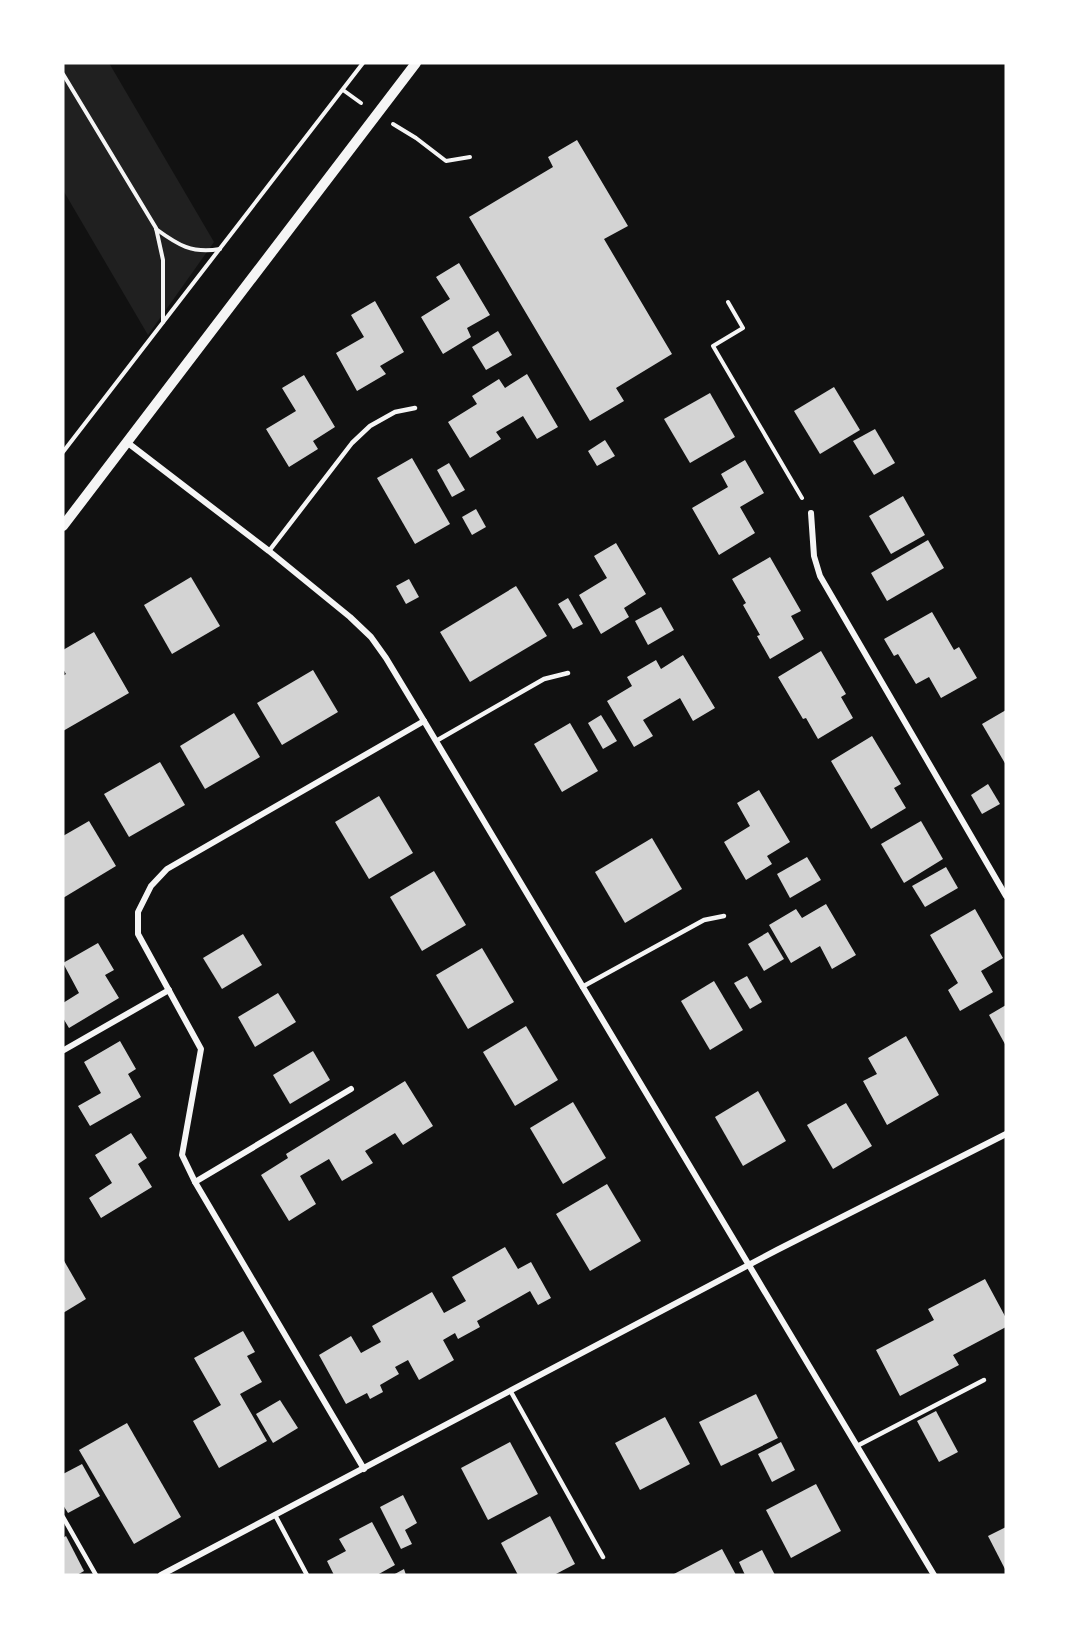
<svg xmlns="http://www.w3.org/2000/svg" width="1069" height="1638" font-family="'Nunito Sans',sans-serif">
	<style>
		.green { fill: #202020 }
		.building { fill: #d3d3d3 }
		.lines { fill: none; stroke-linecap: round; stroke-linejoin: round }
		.path { stroke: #f5f5f5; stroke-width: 4 }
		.service { stroke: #f5f5f5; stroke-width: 4.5 }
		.minor { stroke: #f5f5f5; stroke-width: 6 }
		.tertiary { stroke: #f5f5f5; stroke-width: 10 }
	</style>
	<rect width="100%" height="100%" fill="#111"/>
	<polygon class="green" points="63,63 109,63 214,242 148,335 63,190"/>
	<g class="building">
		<polygon points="577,140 628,226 604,239 672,354 616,388 624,401 590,421 469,217 553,167 548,157"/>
		<polygon points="459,263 490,315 467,328 471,337 443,354 421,317 450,299 436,277"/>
		<polygon points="375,301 404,352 380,366 386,374 357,391 336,353 364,337 351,315"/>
		<polygon points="498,331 512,355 486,370 472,347"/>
		<polygon points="527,374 558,427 537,439 523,416 496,432 501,439 470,458 448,422 477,404 472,396 499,379 505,388"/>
		<polygon points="304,375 335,427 313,441 318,449 289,467 266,429 296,411 282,388"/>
		<polygon points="834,387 860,430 820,454 794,411"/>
		<polygon points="710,393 735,437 690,463 664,419"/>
		<polygon points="875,429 895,463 874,475 853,441"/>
		<polygon points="605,440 615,456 597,466 588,451"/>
		<polygon points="412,458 450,524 415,544 377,478"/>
		<polygon points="745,460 764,493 740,507 755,533 719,555 692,508 728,487 721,474"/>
		<polygon points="449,463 465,490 452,497 437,470"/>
		<polygon points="903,496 925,535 891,554 869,516"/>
		<polygon points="476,509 486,527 472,535 462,517"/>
		<polygon points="928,540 944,568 887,601 871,573"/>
		<polygon points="616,543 646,594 624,608 629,617 601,634 579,595 607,578 594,556"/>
		<polygon points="770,557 801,611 791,616 804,639 770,659 757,636 760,635 743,605 746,603 732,579"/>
		<polygon points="191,577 220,626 172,654 144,605"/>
		<polygon points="409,579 419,597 406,604 396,586"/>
		<polygon points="516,586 547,636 470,682 440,632"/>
		<polygon points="568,598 583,624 573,629 558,604"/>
		<polygon points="661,607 674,630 648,645 635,621"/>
		<polygon points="932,612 954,650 959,647 977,678 941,698 929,677 916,684 898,654 894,656 884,639"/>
		<polygon points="94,632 129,693 63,731 63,676 66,674 63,669 63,650"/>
		<polygon points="821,651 846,694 841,697 853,718 818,739 806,718 803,719 778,677"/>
		<polygon points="683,655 715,708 693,721 680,698 643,720 653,736 634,747 607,701 632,686 627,677 656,660 661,669"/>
		<polygon points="313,670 338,712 282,745 257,703"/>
		<polygon points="1006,710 1006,765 982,724"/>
		<polygon points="234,713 260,757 205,789 180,746"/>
		<polygon points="601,715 617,741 603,749 588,723"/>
		<polygon points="570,723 598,771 562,792 534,744"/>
		<polygon points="872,736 901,784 894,788 906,808 871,829 831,761"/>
		<polygon points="160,762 185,805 129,837 104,794"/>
		<polygon points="988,784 1000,804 982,814 971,795"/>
		<polygon points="759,790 790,842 767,856 772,864 746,880 724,842 750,826 737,803"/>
		<polygon points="379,796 413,853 369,879 335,822"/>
		<polygon points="89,821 116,866 63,898 63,836"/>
		<polygon points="921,821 943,859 904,883 881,844"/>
		<polygon points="652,838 682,889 625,923 595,872"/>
		<polygon points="807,857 821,880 790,898 777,874"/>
		<polygon points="946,867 958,888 925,907 912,886"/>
		<polygon points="434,871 466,925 422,951 390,897"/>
		<polygon points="826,904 856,955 832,969 820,946 791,963 769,925 796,909 802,918"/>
		<polygon points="975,909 1003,958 981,971 993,992 960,1011 948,990 958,983 930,935"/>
		<polygon points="768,932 784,959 764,971 748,944"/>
		<polygon points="243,934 262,965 222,989 203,958"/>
		<polygon points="98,943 114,970 105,975 119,998 69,1028 63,1018 63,1003 79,993 63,963"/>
		<polygon points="482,948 514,1002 468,1029 436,975"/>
		<polygon points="747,976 762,1002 750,1009 734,983"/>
		<polygon points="714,981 743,1030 710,1050 681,1001"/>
		<polygon points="278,993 296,1022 255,1047 238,1017"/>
		<polygon points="1006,1005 1006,1046 989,1015"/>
		<polygon points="526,1026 558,1080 515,1106 483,1052"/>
		<polygon points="906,1036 939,1095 887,1125 863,1081 877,1074 868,1058"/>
		<polygon points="120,1041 136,1069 128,1074 141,1097 90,1126 78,1106 101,1093 84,1062"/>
		<polygon points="313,1051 330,1080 290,1104 273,1075"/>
		<polygon points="405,1081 433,1126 403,1145 395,1133 365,1151 373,1163 342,1181 329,1159 300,1176 316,1204 289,1221 261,1175 288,1158 286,1154"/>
		<polygon points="758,1091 786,1141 743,1166 715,1117"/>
		<polygon points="573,1102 606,1158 563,1184 530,1128"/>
		<polygon points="846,1103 872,1146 833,1169 807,1125"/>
		<polygon points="131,1133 147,1158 138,1164 152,1187 101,1218 89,1198 112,1183 95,1155"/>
		<polygon points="607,1184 641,1241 590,1271 556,1214"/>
		<polygon points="505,1247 518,1269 531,1262 551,1298 538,1305 530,1291 477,1321 480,1327 458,1339 455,1333 443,1340 454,1360 419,1380 408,1360 395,1367 399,1374 380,1385 383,1392 370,1399 367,1393 346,1404 319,1355 351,1336 361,1353 381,1342 372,1326 432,1292 444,1313 466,1301 452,1277"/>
		<polygon points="63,1259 86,1299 63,1313"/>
		<polygon points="985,1279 1006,1318 1006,1327 953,1355 959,1365 900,1396 876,1350 934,1320 928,1309"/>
		<polygon points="243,1331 255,1352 247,1356 262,1382 240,1394 267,1441 219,1468 193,1421 221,1405 194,1358"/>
		<polygon points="756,1394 778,1438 721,1466 699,1422"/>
		<polygon points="280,1400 298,1428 273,1443 256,1414"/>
		<polygon points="936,1411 958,1452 939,1462 917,1421"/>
		<polygon points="665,1417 690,1464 640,1490 615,1443"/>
		<polygon points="127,1423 181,1517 134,1544 79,1450"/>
		<polygon points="510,1442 538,1494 488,1520 461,1468"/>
		<polygon points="781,1442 795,1470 772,1482 758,1454"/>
		<polygon points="82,1464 100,1496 68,1513 63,1505 63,1474"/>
		<polygon points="816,1484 841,1531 791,1558 766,1510"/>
		<polygon points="403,1495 417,1523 405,1530 412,1544 401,1549 380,1507"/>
		<polygon points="550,1516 575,1564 554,1575 518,1575 501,1543"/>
		<polygon points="372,1522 395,1565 377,1575 334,1575 327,1561 346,1551 339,1539"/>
		<polygon points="1006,1527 1006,1571 988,1536"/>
		<polygon points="66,1536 84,1571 77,1575 63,1575 63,1538"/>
		<polygon points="722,1549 736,1575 672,1575"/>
		<polygon points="762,1550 775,1575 745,1575 739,1562"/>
		<polygon points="404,1569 406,1575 393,1575"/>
	</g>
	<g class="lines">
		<g class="path">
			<polyline points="63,74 156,228 163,260 163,322"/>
			<polyline points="343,90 361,103"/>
			<polyline points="393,124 416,138 446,161 470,157"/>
			<path d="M156,229C178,245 192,254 220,249"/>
			<polyline points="728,302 743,328 713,346 802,498"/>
			<polyline points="63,452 363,63"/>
		</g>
		<g class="service">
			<polyline points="269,551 352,443 370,426 395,412 415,408"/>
			<polyline points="436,741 544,679 568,673"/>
			<polyline points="582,987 704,920 724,916"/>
			<polyline points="511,1392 603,1557"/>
			<polyline points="857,1446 984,1380"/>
			<polyline points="275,1515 307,1575"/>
			<polyline points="63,1517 96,1575"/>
		</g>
		<g class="minor">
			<polyline points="128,443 269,551 350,617 371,637 386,658 424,721 934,1575"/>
			<polyline points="811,513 814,556 820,576 1006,896"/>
			<polyline points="64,1050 169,990"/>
			<polyline points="195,1182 351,1089"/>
			<polyline points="364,1469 195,1182 182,1155 201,1049 138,934 138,912 151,886 167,869 424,721"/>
			<polyline points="161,1575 777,1250 1006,1134"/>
		</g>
		<polyline class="tertiary" points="63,526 416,63"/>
	</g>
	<rect width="1069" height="1638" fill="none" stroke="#ffffff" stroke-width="129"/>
</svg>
